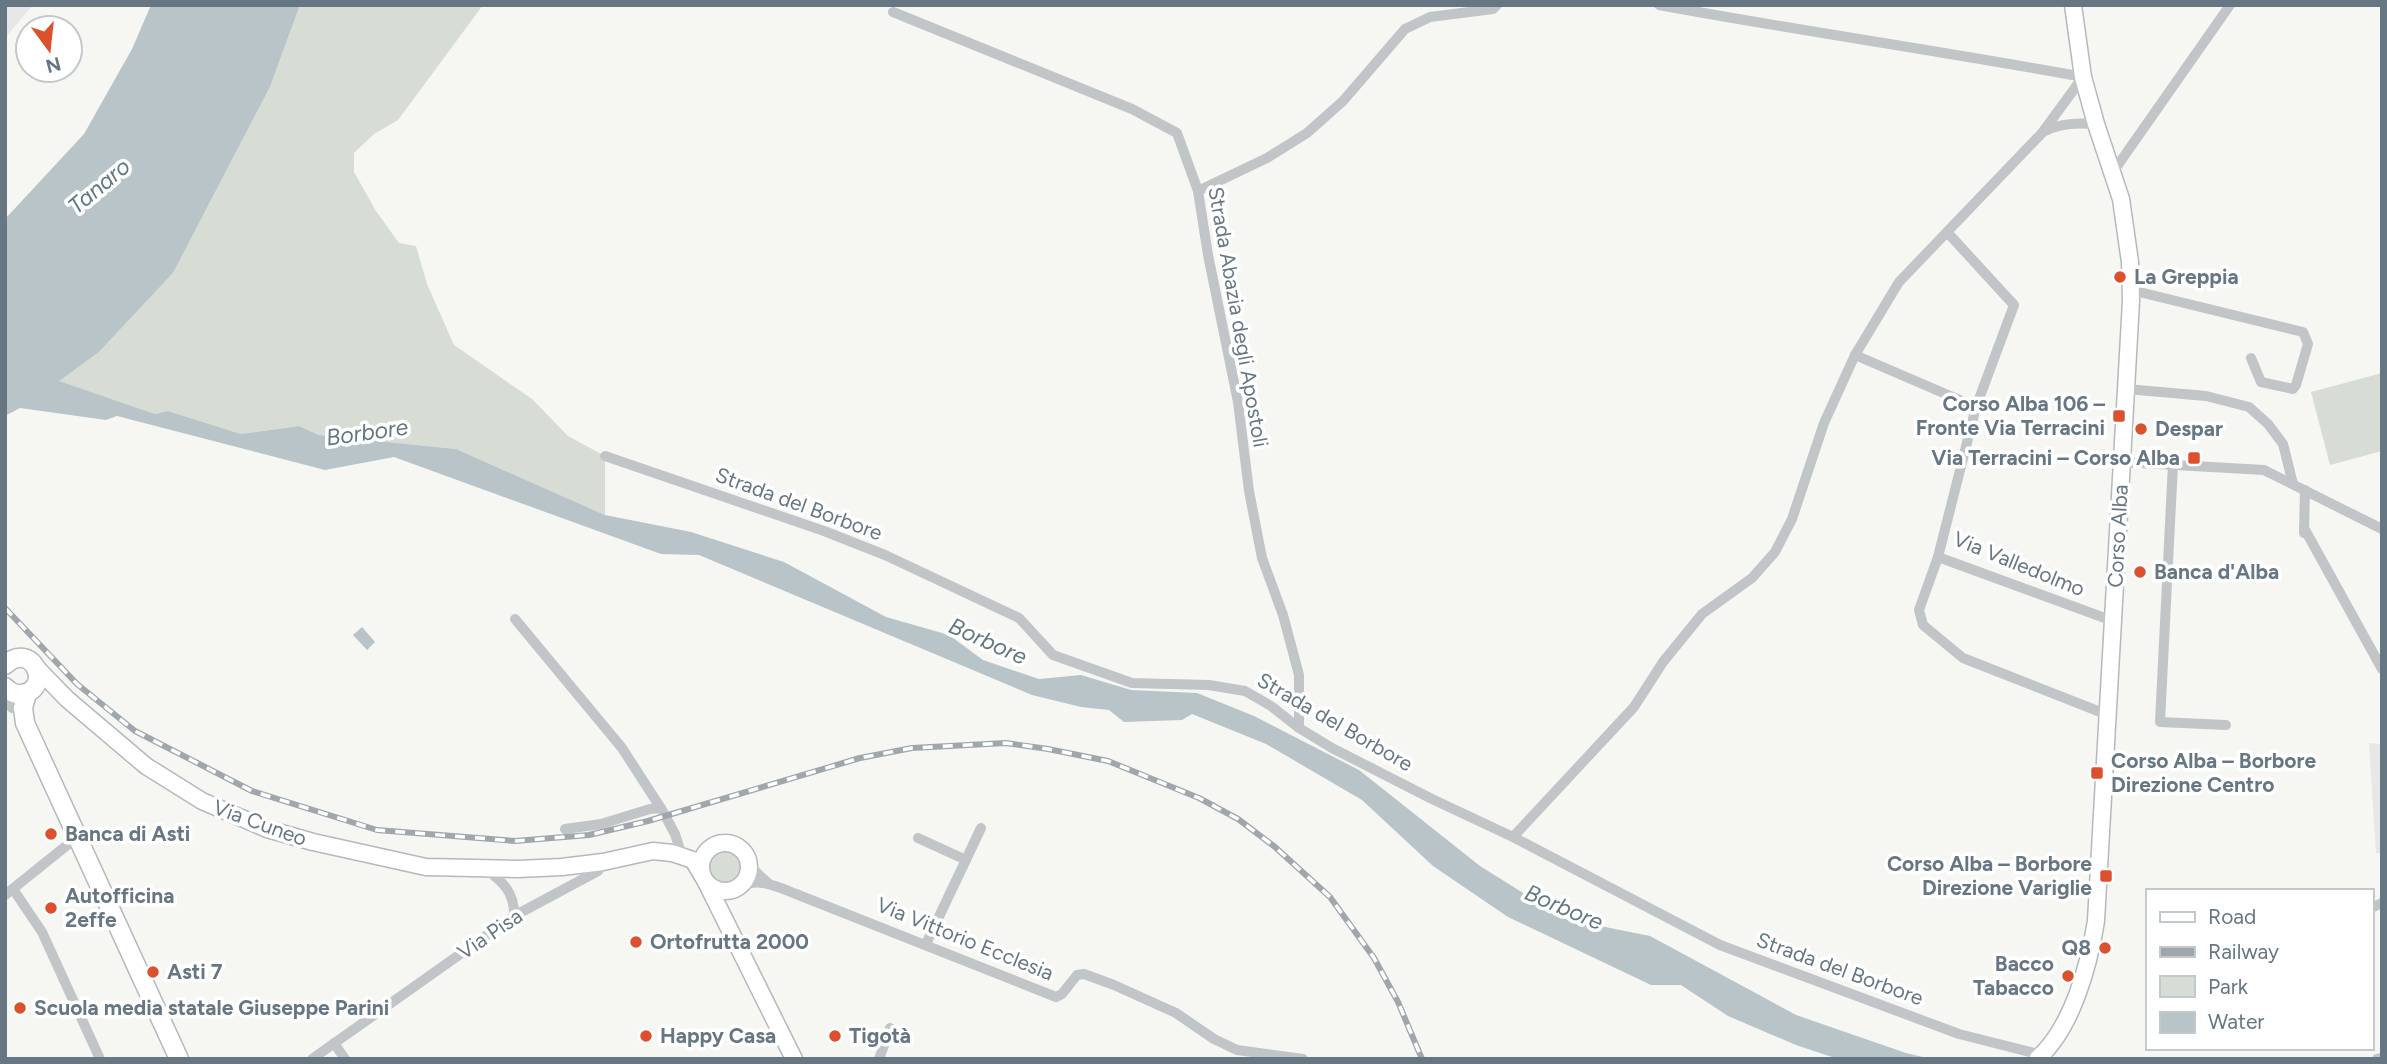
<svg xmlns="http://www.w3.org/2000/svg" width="2387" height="1064" font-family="Figtree,sans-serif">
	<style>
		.built { fill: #e7e7e6 }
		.green { fill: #d7ddd4 }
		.water { fill: #b8c4c7 }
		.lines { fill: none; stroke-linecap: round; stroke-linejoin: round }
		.secondary-casing { stroke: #b4b9bd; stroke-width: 19 }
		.primary-casing { stroke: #b4b9bc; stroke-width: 21 }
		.street { stroke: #c1c5c8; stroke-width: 10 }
		.secondary { stroke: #fff; stroke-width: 16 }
		.primary { stroke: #fff; stroke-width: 18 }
		.rail-casing { stroke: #a0a7ac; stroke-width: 6 }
		.rail { stroke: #fff; stroke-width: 3.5; stroke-dasharray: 10; stroke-linecap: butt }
		.poi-dot { fill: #dc502d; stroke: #fff; stroke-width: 2.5 }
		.labels { text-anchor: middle; stroke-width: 7; stroke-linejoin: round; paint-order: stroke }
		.poi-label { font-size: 21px; font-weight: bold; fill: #667783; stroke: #fff; text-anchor: start }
		.street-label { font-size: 21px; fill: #667783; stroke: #fff }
		.water-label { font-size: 23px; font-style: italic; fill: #62787f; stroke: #fff }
	</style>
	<rect width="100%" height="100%" fill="#f6f6f3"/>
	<g class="built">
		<polygon points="5,5 33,5 5,38"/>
		<polygon points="2369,743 2382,744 2382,853 2376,853"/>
	</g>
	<g class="green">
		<polygon points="300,5 483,5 398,120 374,134 354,153 354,172 376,211 399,243 416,246 427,284 454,345 532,399 568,436 605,456 605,515 456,449 319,435 299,426 241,434 168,411 155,414 58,381 99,352 173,273 270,87"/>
		<polygon points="2382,373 2382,451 2330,465 2311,392"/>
		<circle cx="725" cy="867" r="17"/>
	</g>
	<g class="water">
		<polygon points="151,5 300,5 270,87 173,273 99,352 59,381 155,414 168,411 241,434 299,426 319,435 456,449 605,515 691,532 784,562 886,617 949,635 983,660 1039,679 1081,675 1131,690 1197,693 1254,716 1359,770 1480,866 1565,919 1650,936 1796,1015 1906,1053 1931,1059 1838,1059 1796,1045 1728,1016 1681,985 1651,985 1508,917 1433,866 1362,800 1266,744 1192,714 1182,720 1124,722 1109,710 1081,707 1032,695 699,555 661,554 394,457 325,470 117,416 106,420 20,408 5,416 5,219 84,134 132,49"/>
		<polygon points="362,627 375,642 367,650 353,635"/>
	</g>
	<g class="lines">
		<g class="secondary-casing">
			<g id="secondary">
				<polyline points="35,666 67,699 146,766 202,801 267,829 313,842 426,867 518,869 562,867 603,862 653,851 672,853 693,860 702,875"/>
				<circle cx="725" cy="867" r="24"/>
				<polyline points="706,882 794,1059"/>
				<path d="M2037,1059C2072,1029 2089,965 2096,921L2131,301L2130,262L2121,199L2096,124L2083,77L2073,5"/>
			</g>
		</g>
		<g class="primary-casing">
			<g id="primary">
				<path d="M5,665C31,641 52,684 26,693C17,696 11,693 5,687"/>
				<polyline points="27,693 23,708 25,723 179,1059"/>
			</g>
		</g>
		<g class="street">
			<polyline points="893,12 1132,109 1177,133 1198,191 1208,255 1238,402 1249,491 1262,558 1283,615 1299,675 1299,728"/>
			<path d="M2045,131C2062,123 2077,123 2096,124"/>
			<polyline points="2113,172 2230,5"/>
			<polyline points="1198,191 1267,158 1307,133 1343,101 1405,29 1430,17 1493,9 1497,5"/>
			<polyline points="1947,232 2014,305 1976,407"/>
			<polyline points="2131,290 2303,332 2308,344 2296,385 2293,389 2261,382 2251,358"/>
			<polyline points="1855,355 1976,407 1938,557 2113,621"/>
			<polyline points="2126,389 2206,396 2249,407 2268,424 2283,444 2293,484"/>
			<polyline points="605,456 824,531 885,555 1019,618 1053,655 1132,683 1209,685 1245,691 1271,706 1299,728 1332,748 1432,799 1513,837 1720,945 1959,1034 2042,1055 2048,1059"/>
			<polyline points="2122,462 2264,470 2382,529"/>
			<polyline points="2173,464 2160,722 2226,725"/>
			<polyline points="2304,528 2382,669"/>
			<polyline points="2304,533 2305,490"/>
			<polyline points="1938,557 1919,610 1923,625 1963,658 2108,715"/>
			<polyline points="515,619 622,748 662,810 675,834 682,856"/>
			<polyline points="5,699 12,708"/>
			<polyline points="565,829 601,824 650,809 661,808"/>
			<path d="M1513,837L1634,707L1663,662L1702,614L1752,578L1775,552L1792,519L1824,423L1855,355L1899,282L2042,133L2083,77C1942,51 1800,31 1659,5"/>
			<polyline points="918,838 966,860"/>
			<polyline points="748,859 755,871 769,884"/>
			<path d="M486,869C503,882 515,893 514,916"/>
			<path d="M740,886C759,877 778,887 796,894L1056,997L1062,994L1077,975L1084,974L1114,985L1176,1013L1214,1039L1237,1050L1303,1059"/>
			<polyline points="13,889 42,932 100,1059"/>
			<polyline points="5,895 76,838"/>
			<polyline points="2371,908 2382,903"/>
			<polyline points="926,944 981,828"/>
			<polyline points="334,1043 345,1059"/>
			<polyline points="312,1059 514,916 598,871 603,862"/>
			<polyline points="879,1059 890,1028"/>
			<polyline points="2377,1059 2382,1058"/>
		</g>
		<use href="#secondary" class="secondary"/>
		<use href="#primary" class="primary"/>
		<g class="rail-casing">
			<polyline id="rail" points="5,608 77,684 135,731 252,791 377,830 515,841 589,835 648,821 860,758 912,748 1006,743 1048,749 1108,761 1199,798 1238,819 1275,847 1330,897 1374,958 1398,1002 1422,1059"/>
		</g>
		<use href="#rail" class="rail"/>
	</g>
	<g class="poi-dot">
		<circle cx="2120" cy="277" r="7"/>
		<rect x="2112" y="409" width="14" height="14" rx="3.5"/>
		<circle cx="2141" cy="429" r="7"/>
		<rect x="2187" y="451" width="14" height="14" rx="3.5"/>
		<circle cx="2140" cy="572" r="7"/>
		<rect x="2090" y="766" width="14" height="14" rx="3.5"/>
		<circle cx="51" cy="834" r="7"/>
		<rect x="2099" y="869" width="14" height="14" rx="3.5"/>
		<circle cx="51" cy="908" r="7"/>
		<circle cx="636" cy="942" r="7"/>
		<circle cx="2105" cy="948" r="7"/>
		<circle cx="153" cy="972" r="7"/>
		<circle cx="2068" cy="976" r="7"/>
		<circle cx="20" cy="1008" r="7"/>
		<circle cx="646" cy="1036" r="7"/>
		<circle cx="835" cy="1036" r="7"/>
	</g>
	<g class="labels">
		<g class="poi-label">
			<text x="2134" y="284">La Greppia</text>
			<text x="2105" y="411" text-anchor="end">Corso Alba 106 –<tspan x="2105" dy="24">Fronte Via Terracini</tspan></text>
			<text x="2155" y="436">Despar</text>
			<text x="2180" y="465" text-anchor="end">Via Terracini – Corso Alba</text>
			<text x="2154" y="579">Banca d'Alba</text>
			<text x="2111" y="768">Corso Alba – Borbore<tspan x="2111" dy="24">Direzione Centro</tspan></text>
			<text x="65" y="841">Banca di Asti</text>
			<text x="2092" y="871" text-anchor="end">Corso Alba – Borbore<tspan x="2092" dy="24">Direzione Variglie</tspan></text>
			<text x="65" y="903">Autofficina<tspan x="65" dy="24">2effe</tspan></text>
			<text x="650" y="949">Ortofrutta 2000</text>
			<text x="2091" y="955" text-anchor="end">Q8</text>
			<text x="2054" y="971" text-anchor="end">Bacco<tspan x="2054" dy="24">Tabacco</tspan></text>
			<text x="167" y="979">Asti 7</text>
			<text x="34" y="1015">Scuola media statale Giuseppe Parini</text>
			<text x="660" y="1043">Happy Casa</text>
			<text x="849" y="1043">Tigotà</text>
		</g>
		<g class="street-label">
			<text transform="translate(1238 317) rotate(80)" y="7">Strada Abazia degli Apostoli</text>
			<text transform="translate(799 504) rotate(20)" y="7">Strada del Borbore</text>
			<text transform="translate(2118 536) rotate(-87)" y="7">Corso Alba</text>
			<text transform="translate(2019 564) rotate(22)" y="7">Via Valledolmo</text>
			<text transform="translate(1335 722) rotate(30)" y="7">Strada del Borbore</text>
			<text transform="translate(260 823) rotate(20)" y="7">Via Cuneo</text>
			<text transform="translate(490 934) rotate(-34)" y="7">Via Pisa</text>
			<text transform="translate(965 939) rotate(22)" y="7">Via Vittorio Ecclesia</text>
			<text transform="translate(1840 969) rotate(20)" y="7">Strada del Borbore</text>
		</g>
		<g class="water-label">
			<text transform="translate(99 186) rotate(-40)" y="8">Tanaro</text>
			<text transform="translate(367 432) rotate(-8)" y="8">Borbore</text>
			<text transform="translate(988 641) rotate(24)" y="8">Borbore</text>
			<text transform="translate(1564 907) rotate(23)" y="8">Borbore</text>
		</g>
	</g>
	<rect width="2387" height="1064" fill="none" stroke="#667783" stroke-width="14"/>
	<rect x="2146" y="889" width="228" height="161" fill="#ffffff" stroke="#c2c9cd" stroke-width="2"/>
	<rect x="2160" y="912" width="35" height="10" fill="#ffffff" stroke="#c2c9cd" stroke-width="2"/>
	<text x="2208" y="924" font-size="21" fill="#667783">Road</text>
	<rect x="2160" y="947" width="35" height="10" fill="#a0a7ac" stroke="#c2c9cd" stroke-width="2"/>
	<text x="2208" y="959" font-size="21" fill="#667783">Railway</text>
	<rect x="2160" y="976" width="35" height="21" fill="#d7ddd4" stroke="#c2c9cd" stroke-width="2"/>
	<text x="2208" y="994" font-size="21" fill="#667783">Park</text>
	<rect x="2160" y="1012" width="35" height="21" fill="#b8c4c7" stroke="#c2c9cd" stroke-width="2"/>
	<text x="2208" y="1029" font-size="21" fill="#667783">Water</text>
	<g transform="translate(49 49) rotate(165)"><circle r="33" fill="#ffffff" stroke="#c2c9cd" stroke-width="2"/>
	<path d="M0-5L12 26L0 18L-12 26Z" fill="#dc502d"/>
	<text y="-10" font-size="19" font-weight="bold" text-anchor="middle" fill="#667783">N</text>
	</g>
</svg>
